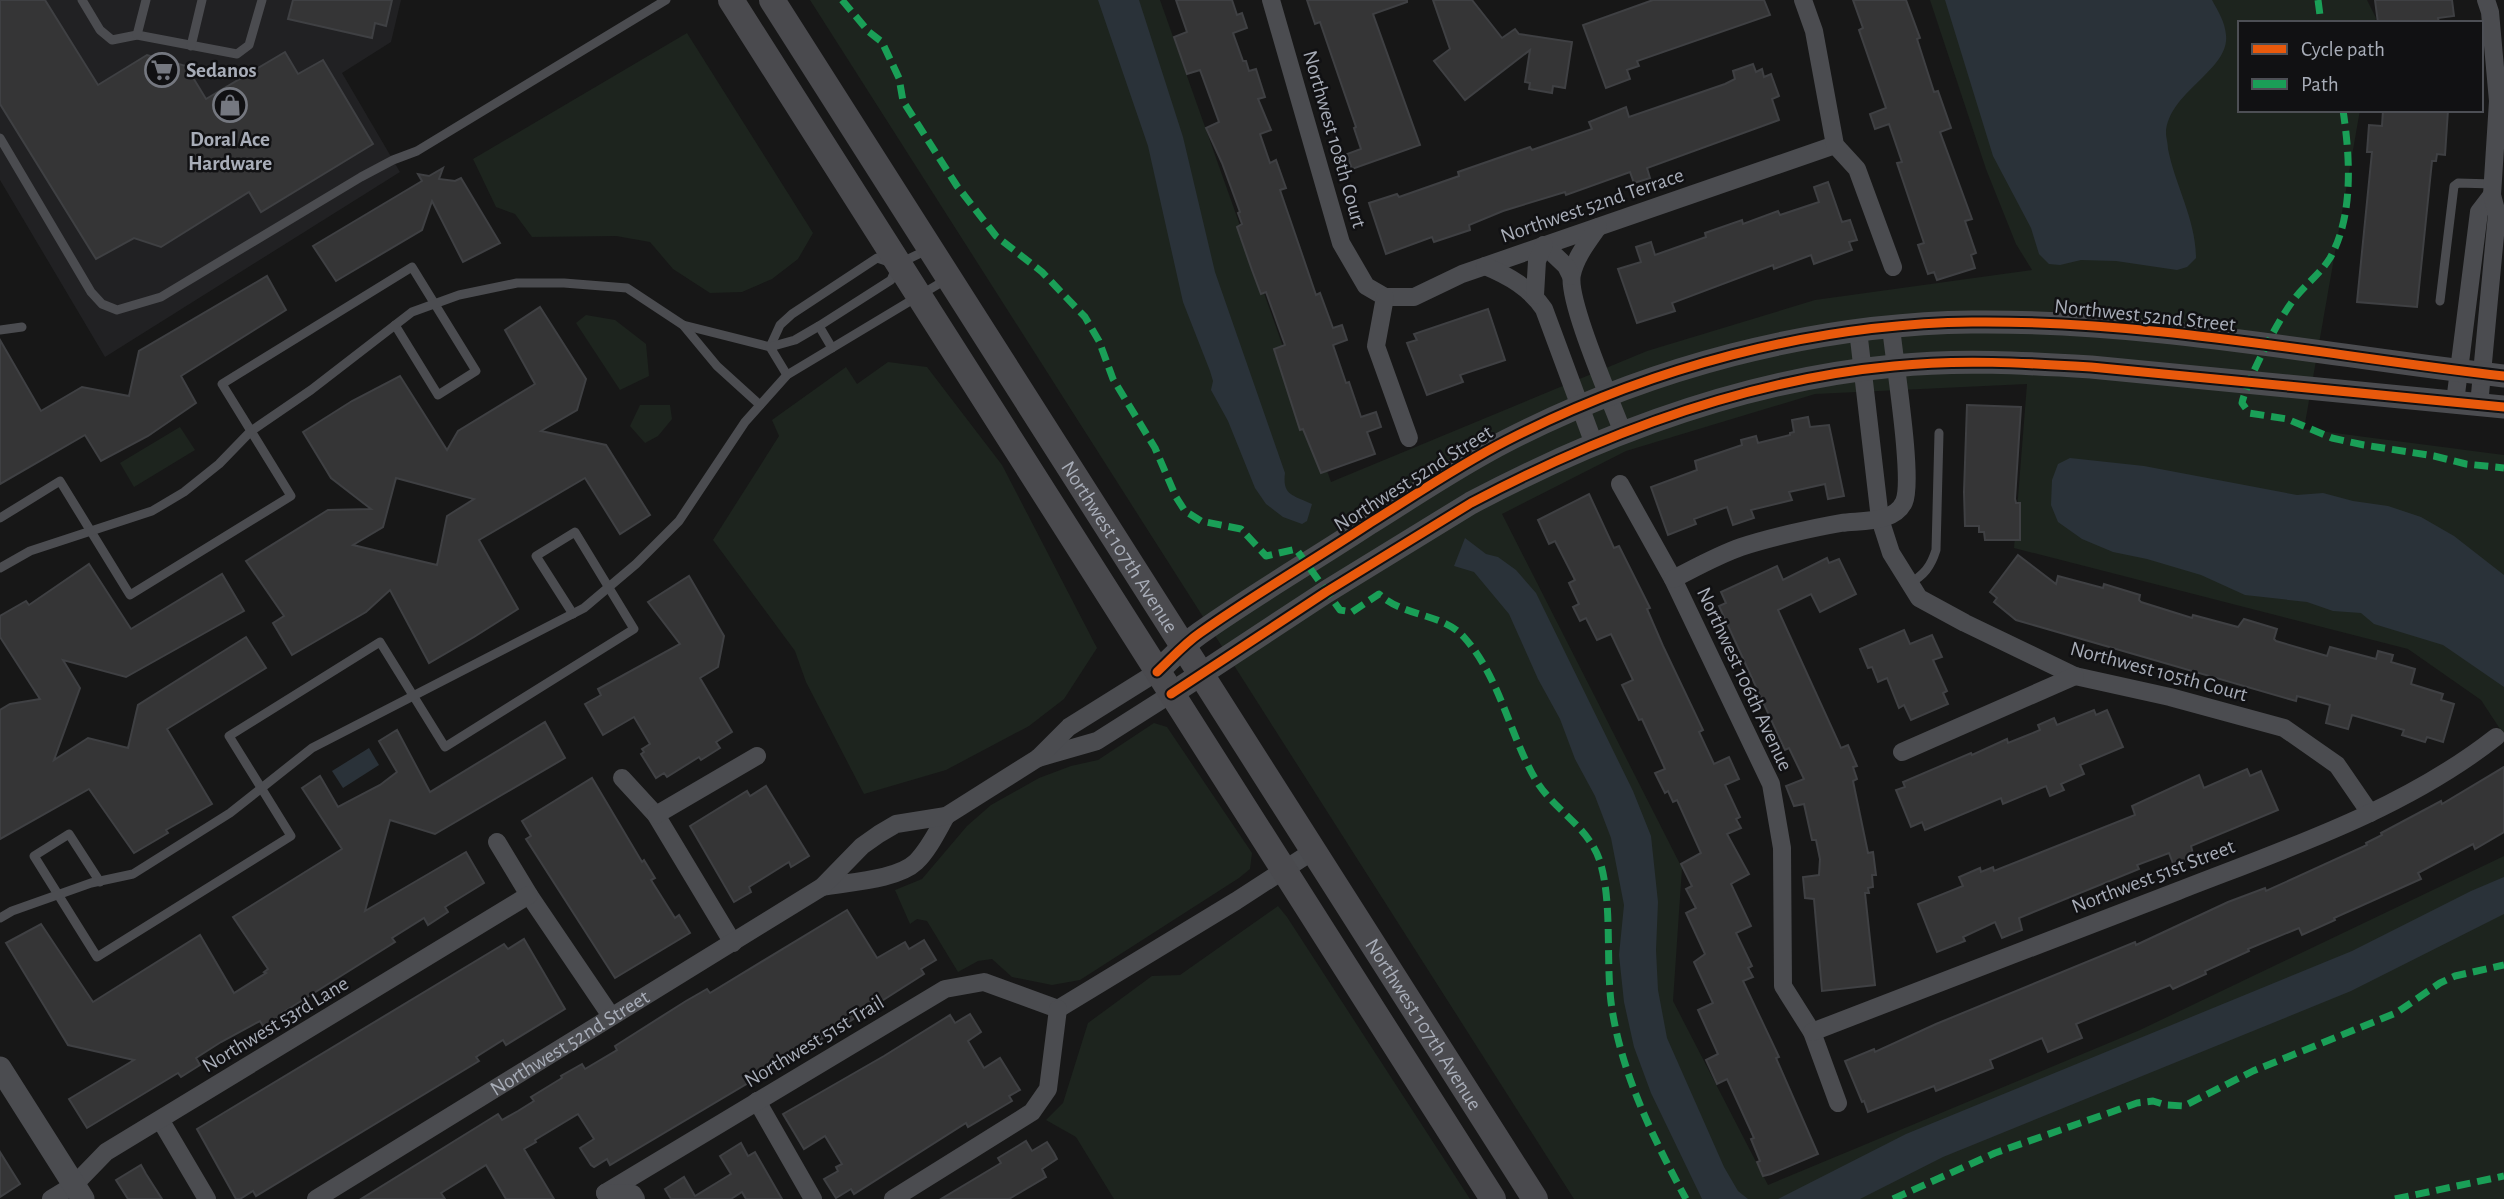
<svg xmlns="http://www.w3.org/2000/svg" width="2504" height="1199" font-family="'Alegreya Sans',sans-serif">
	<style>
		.built { fill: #212123 }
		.green { fill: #1d241e }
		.water { fill: #2a3239 }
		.building { fill: #353536; stroke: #3f4043; stroke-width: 2; fill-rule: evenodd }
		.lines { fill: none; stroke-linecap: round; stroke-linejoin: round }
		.service { stroke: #4b4c50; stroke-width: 9 }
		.minor { stroke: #4b4c50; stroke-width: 18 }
		.tertiary { stroke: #4b4c50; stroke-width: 23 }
		.secondary { stroke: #4a4a4e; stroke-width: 26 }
		.quiet { stroke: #1a9f57; stroke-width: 7; stroke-dasharray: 14 7; stroke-linecap: butt }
		.cycleway-casing { stroke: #111113; stroke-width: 13 }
		.cycleway { stroke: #e8590c; stroke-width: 9 }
		.labels { text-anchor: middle; stroke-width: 5; stroke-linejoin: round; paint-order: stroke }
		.poi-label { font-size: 21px; font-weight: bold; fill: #a8adb8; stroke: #111113; text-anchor: start }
		.street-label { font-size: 21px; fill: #a8adb8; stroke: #111113 }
	</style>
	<rect width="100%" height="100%" fill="#171717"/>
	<polygon class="built" points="0,0 401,0 391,42 342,73 400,172 105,357 0,180"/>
	<g class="green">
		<polygon points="810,0 1160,0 1331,482 1647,351 1815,300 2032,270 2016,244 1986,169 1930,0 2367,0 2376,18 2375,23 2240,23 2240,110 2360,110 2304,429 2504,455 2504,735 2481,700 2408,649 2014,548 2027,384 1815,394 1626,451 1502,514 1682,868 1673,1001 1768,1185 2140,1030 2504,856 2504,1199 1574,1199"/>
		<polygon points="687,33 813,233 798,259 772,279 742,292 710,293 673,269 650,242 616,236 532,237 515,214 496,207 473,159"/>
		<polygon points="586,315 615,320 646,344 649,376 620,390 576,323"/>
		<polygon points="888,362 927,367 1002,465 1097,648 1064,699 1029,726 946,770 864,794 806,682 795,651 713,540 779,436 772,420 846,367 857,384"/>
		<polygon points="640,405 670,405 672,419 658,436 645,443 630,426"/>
		<polygon points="180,427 195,450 134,487 120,463"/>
		<polygon points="1154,723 1167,727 1252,853 1250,869 1239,878 1080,980 1052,985 1012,977 992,959 978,961 958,972 927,921 917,919 910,924 895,890 922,879 967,826 991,805 1039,778 1071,766 1098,760"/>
		<polygon points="1278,906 1287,917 1470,1199 1114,1199 1076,1137 1046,1120 1063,1103 1088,1023 1152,976 1180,975"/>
	</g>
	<g class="water">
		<path d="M1098,0H1139L1183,137L1215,272L1285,473C1282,496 1294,495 1312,504L1307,521L1302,524L1283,517L1266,504L1255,488L1228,421L1211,390L1213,381L1210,371L1183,302L1148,146Z"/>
		<path d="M1945,0H2212C2218,11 2225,22 2226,35C2230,70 2168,92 2166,133C2166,137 2168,144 2168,149C2175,185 2196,220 2196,258L2187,267L2177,270L2116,261L2081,260L2060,265L2049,264L2039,254L2031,228L1993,156Z"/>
		<polygon points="2070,458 2144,466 2297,495 2323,493 2353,501 2388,506 2421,517 2454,536 2504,575 2504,687 2443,645 2374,624 2361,613 2333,611 2307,602 2245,595 2201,575 2147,559 2113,552 2082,539 2058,522 2051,505 2052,480 2058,464"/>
		<polygon points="1465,538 1486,554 1498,557 1516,570 1536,593 1633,791 1651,836 1658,902 1656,950 1658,990 1667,1038 1724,1167 1738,1191 1748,1199 1702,1199 1651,1093 1634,1047 1624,1002 1619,955 1624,905 1611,838 1595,796 1575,759 1560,719 1538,679 1509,614 1474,572 1454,566"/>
		<polygon points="369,748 379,765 343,788 332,771"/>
		<polygon points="2504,877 2504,914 2351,991 1943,1157 1860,1199 1778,1199 1906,1134 2352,951 2471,891"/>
	</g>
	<g class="building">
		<polygon points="0,0 45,0 98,85 147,55 186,66 206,99 285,52 298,74 323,60 373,144 261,212 249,192 161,247 134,238 96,259 0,104"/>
		<polygon points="293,0 392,0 386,26 375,23 372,38 288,19"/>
		<polygon points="1176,0 1232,0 1237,15 1242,13 1247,28 1233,33 1243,61 1246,61 1249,71 1256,69 1265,97 1258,99 1271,130 1260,134 1270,163 1276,160 1286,188 1280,190 1316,295 1320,293 1333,328 1342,325 1347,340 1333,345 1346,383 1349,382 1361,417 1376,412 1381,427 1367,432 1375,454 1321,473 1303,429 1300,430 1274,349 1285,345 1266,292 1261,294 1252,270 1237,227 1242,224 1238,213 1240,212 1222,163 1206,128 1219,122 1200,70 1187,74 1174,37 1187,32"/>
		<polygon points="1307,0 1407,0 1407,2 1373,14 1420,145 1352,169 1347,154 1361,149 1354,128 1356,127 1320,22 1315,24"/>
		<polygon points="1433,0 1472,0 1502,38 1515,29 1519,34 1572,42 1565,88 1553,86 1552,93 1529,89 1530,83 1525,82 1530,50 1465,100 1434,61 1450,49"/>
		<polygon points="1653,0 1764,0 1770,15 1637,61 1639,66 1627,70 1630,79 1606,88 1583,25"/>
		<polygon points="1853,0 1906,0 1920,38 1917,39 1934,92 1938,91 1951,128 1940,132 1972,219 1965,221 1976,253 1971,255 1975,268 1937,280 1934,272 1928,274 1918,245 1924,243 1897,163 1902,162 1889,124 1875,129 1870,114 1886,108 1859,30 1863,28"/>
		<polygon points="2375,0 2452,0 2454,16 2438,18 2439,23 2378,23"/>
		<polygon points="1753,64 1756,72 1762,69 1764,77 1771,74 1779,96 1772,99 1779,120 1647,168 1650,178 1634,183 1630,172 1566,195 1565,192 1503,211 1469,225 1470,230 1434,242 1432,237 1386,254 1369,203 1397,194 1399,197 1459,176 1458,172 1530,147 1532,150 1592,129 1589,122 1626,107 1629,117 1725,84 1735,79 1733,71"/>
		<polygon points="2383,110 2448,110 2445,155 2437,154 2436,161 2432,161 2417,307 2357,302 2372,152 2367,152 2369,125 2382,126"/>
		<polygon points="443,168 439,179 455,181 461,178 500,243 463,262 432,201 422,230 336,281 313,246 422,181 418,174 429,176"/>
		<polygon points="1828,182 1842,222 1850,220 1857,240 1849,242 1852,250 1814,264 1811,255 1774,269 1773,265 1672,303 1675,311 1637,323 1618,269 1641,262 1636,247 1651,242 1655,255 1706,237 1705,233 1742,220 1743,224 1778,211 1780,215 1819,202 1814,187"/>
		<polygon points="267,276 286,310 181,376 196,403 148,436 101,461 85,435 0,484 0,340 41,411 82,387 129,396 139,351"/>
		<path d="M540,307L586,379L577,410L541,431L606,445L650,515L620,534L585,478L479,540L518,609L474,637L429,663L390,590L366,612L292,655L273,623L284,616L246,561L328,510L371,509L331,478L303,432L352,401L400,376L447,450L458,431L535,384L505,330ZM396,478L474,499L447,516L437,565L353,545L383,527Z"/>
		<polygon points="1488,309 1505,360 1460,375 1463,382 1427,395 1407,343 1417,340 1414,334"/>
		<polygon points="1967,405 2021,407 2015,499 2016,503 2020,503 2020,540 1985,540 1984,532 1979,532 1979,526 1965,526 1964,492"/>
		<polygon points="1808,417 1810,427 1829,425 1844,496 1828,499 1825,484 1789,492 1792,500 1751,510 1754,518 1733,525 1727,507 1694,519 1696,524 1668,535 1651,487 1697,470 1695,461 1742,445 1741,440 1756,436 1758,443 1790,435 1790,433 1794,432 1792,420"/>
		<polygon points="1589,494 1614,548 1619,546 1650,608 1647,609 1663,646 1703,730 1699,732 1714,764 1729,757 1739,779 1725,785 1740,817 1736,819 1741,828 1727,834 1749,874 1731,884 1751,926 1736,933 1752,966 1748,968 1753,977 1743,981 1779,1057 1776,1058 1818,1154 1771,1174 1763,1176 1757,1162 1760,1161 1751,1139 1754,1138 1727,1079 1717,1084 1706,1060 1718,1054 1698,1010 1713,1003 1694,962 1705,954 1686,913 1696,908 1686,889 1692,886 1681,864 1701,853 1677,800 1673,802 1668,791 1665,793 1655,773 1665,769 1642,719 1639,720 1622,685 1633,680 1611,634 1597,640 1586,618 1580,621 1573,607 1579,604 1569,583 1575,580 1555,541 1549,544 1538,520"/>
		<polygon points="2018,555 2056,584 2058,576 2103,588 2104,584 2140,595 2139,600 2141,602 2192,618 2193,615 2238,627 2244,619 2277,629 2274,639 2276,641 2327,656 2330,647 2376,659 2378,651 2393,655 2391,662 2415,669 2411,684 2443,694 2441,700 2454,704 2443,742 2427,737 2425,742 2402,735 2404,730 2352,715 2348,729 2326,723 2330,705 2297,696 2296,701 2016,620 1994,602 1997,598 1990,592"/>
		<polygon points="1827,558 1829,563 1839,559 1856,594 1820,612 1811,594 1778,610 1841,748 1848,745 1857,766 1853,767 1857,779 1853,781 1868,853 1873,852 1876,875 1872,875 1873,887 1868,888 1869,893 1865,893 1875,985 1822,991 1814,899 1805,898 1803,877 1819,875 1820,859 1816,840 1812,840 1804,804 1794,806 1786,786 1804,779 1789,748 1785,750 1719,606 1726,603 1721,592 1777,566 1783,580"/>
		<polygon points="89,564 131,629 222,574 244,611 126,677 63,660 80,688 54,760 88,738 128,748 138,705 246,637 266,668 167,729 212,804 166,830 168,833 134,853 89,789 0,839 0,710 10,704 40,699 0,637 0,616 26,601 29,605"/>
		<polygon points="689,576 724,636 718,667 700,678 732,732 716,742 720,748 701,760 699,757 667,777 664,773 656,778 641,754 644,752 642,749 650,744 634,717 603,735 585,704 601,695 598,689 680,644 648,602"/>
		<polygon points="1904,630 1910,644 1932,635 1942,657 1933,660 1947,691 1943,693 1948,704 1911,720 1904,705 1899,708 1887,678 1878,682 1872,667 1868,668 1860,649"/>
		<polygon points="2094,710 2096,715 2107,710 2123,747 2080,765 2084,774 2061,784 2064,790 2050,796 2046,786 2003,804 2001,798 1925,830 1922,822 1911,827 1896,790 1905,787 1903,782 1971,753 1972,755 2007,739 2008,743 2023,737 2040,730 2038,725 2054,718 2057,725"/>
		<polygon points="545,722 565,758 435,834 390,820 365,911 466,852 484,883 445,907 448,912 428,925 424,918 392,938 395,942 282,1013 283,1015 263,1026 260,1021 221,1042 196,1058 200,1065 181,1077 178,1073 87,1128 69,1099 134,1060 68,1045 6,943 41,924 93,1002 200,935 234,993 266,973 264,972 268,969 233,917 342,849 302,788 320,776 338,807 380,785 397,772 379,741 397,730 430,792"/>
		<polygon points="2504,767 2504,832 2475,849 2473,844 2418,873 2421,879 2334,918 2335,920 2302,935 2299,928 2248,949 2249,951 2205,971 2206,974 2173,989 2170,985 2076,1024 2082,1038 2048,1052 2042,1038 1990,1060 1993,1068 1936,1091 1934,1086 1868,1112 1864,1101 1862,1102 1845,1061 1874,1049 1875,1052 1936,1024 2135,942 2136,945 2228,902 2265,888 2266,891 2367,845 2366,843 2382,835 2381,833 2441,801 2442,804"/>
		<polygon points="2247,769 2250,776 2261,771 2278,810 2191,846 2194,858 2174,866 2169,853 2137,865 2139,869 2019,918 2022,930 2002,938 1995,922 1963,937 1965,941 1937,952 1918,904 1963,886 1959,877 1980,868 1981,872 1993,867 1994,871 2135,815 2132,806 2199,775 2204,788"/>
		<polygon points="592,778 642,862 644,860 655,878 651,880 675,918 679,915 690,933 615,978 526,839 531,836 522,821"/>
		<polygon points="766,786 809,856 791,867 789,862 749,887 751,892 734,902 690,826 747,791 750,796"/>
		<polygon points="847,910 877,958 905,942 909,949 924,940 936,960 921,969 924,974 819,1041 610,1165 607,1159 594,1167 591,1165 580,1148 594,1139 578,1114 535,1140 536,1142 524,1149 554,1199 506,1199 486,1165 441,1193 445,1199 361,1199 498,1114 502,1120 518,1111 534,1101 531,1097 562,1078 561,1076 582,1064 585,1069 617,1050 615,1046 686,1001 707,989 710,993"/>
		<polygon points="524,939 565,1009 506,1045 503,1040 476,1057 479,1061 256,1196 253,1191 240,1199 236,1199 197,1129 504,944 508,949"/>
		<polygon points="970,1014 981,1032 968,1041 984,1068 1000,1058 1020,1090 1009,1096 1012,1101 968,1127 966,1123 854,1194 851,1189 836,1198 824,1179 838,1171 836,1167 842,1164 825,1136 804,1149 783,1114 884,1056 950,1015 955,1023"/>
		<polygon points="1026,1141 1032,1151 1047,1142 1054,1153 1057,1159 1042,1169 1046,1177 1009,1199 941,1199 1001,1163 998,1158"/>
		<polygon points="741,1143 748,1156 755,1152 782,1199 746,1199 742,1192 731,1199 671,1199 665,1189 684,1177 695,1196 731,1174 720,1156"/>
		<polygon points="0,1152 20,1184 0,1197"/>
		<polygon points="141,1165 146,1174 162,1199 128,1199 116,1180"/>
	</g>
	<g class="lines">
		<g class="service">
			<polyline points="82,0 100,30 112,40 137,35 237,54 249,45 262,0"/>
			<polyline points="137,35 146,0"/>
			<polyline points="191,46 202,0"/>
			<polyline points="0,138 91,292 102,304 117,310 161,297 361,177 393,160 417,151 666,0"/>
			<polyline points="2440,301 2454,186 2458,183 2493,184"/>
			<polyline points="683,325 770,347 780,325 792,314 877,258 889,262"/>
			<polyline points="819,326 832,348"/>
			<polyline points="0,330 22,327"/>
			<polyline points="787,375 770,347 795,340 819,326 891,280 898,264 927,250"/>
			<polyline points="0,518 60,481 130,595 291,496 222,384 412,267 476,371 438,395 395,325"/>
			<polyline points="0,568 30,551 152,511 184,492 219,464 251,431 311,390 412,312 459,295 517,283 564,283 627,288 683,325 717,366 760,405"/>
			<path d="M1909,583C1924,576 1931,566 1936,550L1939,433"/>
			<polyline points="100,882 69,834 34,856 97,957 291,836 229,736 380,642 445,747 634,629 575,532 536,556 573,614"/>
			<polyline points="0,918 12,911 91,883 133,874 230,813 312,748 584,608 636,564 679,521 745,422 787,375 947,279"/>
		</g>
		<g class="minor">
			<polyline points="1271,0 1341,243 1366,286 1385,297 1414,297 1462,274 1835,145"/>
			<polyline points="1803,0 1814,31 1835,145 1857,169 1893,267"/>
			<path d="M1598,227C1588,242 1576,256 1572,274C1566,299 1612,403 1623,433"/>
			<polyline points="1544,245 1566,266 1571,276"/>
			<path d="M1485,266C1509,276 1530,288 1544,309L1594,444"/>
			<polyline points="1535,295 1537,261 1544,245"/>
			<polyline points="1385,297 1376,346 1409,438"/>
			<polyline points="1858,330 1880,519 1891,553 1919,598 1965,623 2075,676 2170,697 2284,728 2337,765 2370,813"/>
			<polyline points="2455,402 2479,212 2492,195"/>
			<polyline points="2479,405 2497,214 2492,195 2498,101 2490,12 2486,0"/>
			<polyline points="1620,484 1673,579 1771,784 1782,848 1783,986 1812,1032 1838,1103"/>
			<path d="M1673,579C1695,568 1718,555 1741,547C1768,538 1812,528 1841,523C1860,520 1894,524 1904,502C1914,480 1894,359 1891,327"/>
			<polyline points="1902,752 2075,676"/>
			<polyline points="1038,758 1097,741 1171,694"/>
			<polyline points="622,778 656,815 733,943"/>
			<polyline points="656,815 757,756"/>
			<polyline points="497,842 529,895 611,1016"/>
			<path d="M822,887C848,882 897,880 916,862C929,849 937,832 946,816"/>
			<polyline points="1058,1009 1236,901 1313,851"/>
			<path d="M1812,1032C1934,985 2056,938 2178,891C2288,848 2403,810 2496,737"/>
			<polyline points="757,1101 813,1199"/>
			<polyline points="161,1121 207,1199"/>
			<polyline points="605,1193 945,989 984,982 1058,1009"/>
			<polyline points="605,1193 633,1194 636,1199"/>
			<polyline points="51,1199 74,1185 106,1152 529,895"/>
			<path id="s1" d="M316,1199L822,887L862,846L879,834L896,824L946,816L1038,758L1069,727L1157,672"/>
			<polyline points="893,1199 1032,1112 1048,1089 1058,1009"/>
		</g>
		<g class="tertiary">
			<path d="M1157,672C1171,659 1184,644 1200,633C1255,594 1314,560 1370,523C1415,495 1459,465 1506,441C1648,368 1812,324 1972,322C2150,320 2328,356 2504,376"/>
			<path d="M1171,694L1326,592L1471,503C1603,433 1744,380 1894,366C1959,359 2025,363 2091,367L2504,407"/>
			<polyline points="0,1068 83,1199"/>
		</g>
		<g class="secondary">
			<polyline points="731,0 1493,1199"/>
			<path id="s2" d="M772,0L1535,1199"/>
		</g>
		<g class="quiet">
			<path d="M842,0L869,32L882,42L899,78L903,101L957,186L996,236L1042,272L1085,317L1099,341L1113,379L1155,448L1176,497L1185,511L1201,521L1241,529L1266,556L1296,549L1340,610L1352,612L1379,594C1404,617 1441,613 1463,636C1501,678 1509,735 1537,782C1556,812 1591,828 1601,865C1612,905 1606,959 1611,1002C1620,1071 1653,1138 1686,1199"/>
			<polyline points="2318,0 2321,23"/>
			<path d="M2343,110C2350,157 2354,215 2330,258C2320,274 2306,284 2295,298C2280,316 2247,380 2242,403L2249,413L2287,419L2332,438L2364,445L2434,456L2466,464L2504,468"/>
			<polyline points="1893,1199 1995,1153 2137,1103 2153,1101 2166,1105 2184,1106 2253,1071 2396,1013 2440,983 2455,976 2504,965"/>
			<polyline points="2395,1199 2504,1176"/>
		</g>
		<g class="cycleway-casing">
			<g id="cycleway">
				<path d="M1157,672C1171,659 1184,644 1200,633C1255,594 1314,560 1370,523C1415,495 1459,465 1506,441C1648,368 1812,324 1972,322C2150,320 2328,356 2504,376"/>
				<path d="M1171,694L1326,592L1471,503C1603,433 1744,380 1894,366C1959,359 2025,363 2091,367L2504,407"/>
			</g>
		</g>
		<use href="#cycleway" class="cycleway"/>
	</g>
	<defs>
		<g id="supermarket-ring" transform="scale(1.75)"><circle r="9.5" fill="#111113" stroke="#757880" stroke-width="1.5"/><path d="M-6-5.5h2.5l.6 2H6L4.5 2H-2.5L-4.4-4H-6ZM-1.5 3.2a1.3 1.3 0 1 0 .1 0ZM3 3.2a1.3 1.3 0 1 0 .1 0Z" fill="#757880"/></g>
		<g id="shop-ring" transform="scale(1.75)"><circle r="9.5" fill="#111113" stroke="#757880" stroke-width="1.5"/><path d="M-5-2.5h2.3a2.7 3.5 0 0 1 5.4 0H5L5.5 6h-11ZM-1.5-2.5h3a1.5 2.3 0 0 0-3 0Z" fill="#757880"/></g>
	</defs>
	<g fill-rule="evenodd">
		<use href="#supermarket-ring" x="162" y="70"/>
		<use href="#shop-ring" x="230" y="105"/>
	</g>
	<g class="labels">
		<g class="poi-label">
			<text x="186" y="77">Sedanos</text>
			<text x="230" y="146" text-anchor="middle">Doral Ace<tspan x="230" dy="24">Hardware</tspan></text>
		</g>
		<g class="street-label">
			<text transform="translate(1335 139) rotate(74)" y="7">Northwest 108th Court</text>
			<text transform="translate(1592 205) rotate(-19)" y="7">Northwest 52nd Terrace</text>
			<text transform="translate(2145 315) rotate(6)" y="7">Northwest 52nd Street</text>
			<text transform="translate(1413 478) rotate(-32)" y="7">Northwest 52nd Street</text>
			<text dy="7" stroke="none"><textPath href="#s2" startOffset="648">Northwest 107th Avenue</textPath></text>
			<text transform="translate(2159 671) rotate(15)" y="7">Northwest 105th Court</text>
			<text transform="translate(1745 679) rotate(65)" y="7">Northwest 106th Avenue</text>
			<text transform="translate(2153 876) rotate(-21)" y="7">Northwest 51st Street</text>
			<text transform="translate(275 1024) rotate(-31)" y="7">Northwest 53rd Lane</text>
			<text dy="7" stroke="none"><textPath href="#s2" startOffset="1214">Northwest 107th Avenue</textPath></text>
			<text transform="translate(814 1041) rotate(-31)" y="7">Northwest 51st Trail</text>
			<text dy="7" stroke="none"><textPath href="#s1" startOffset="298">Northwest 52nd Street</textPath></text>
		</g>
	</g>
	<rect x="2238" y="21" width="245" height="91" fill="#111113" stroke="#4d4f55" stroke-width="2"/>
	<rect x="2252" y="44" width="35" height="10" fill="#e8590c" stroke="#4d4f55" stroke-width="2"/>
	<text x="2301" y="56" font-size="21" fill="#a8adb8">Cycle path</text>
	<rect x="2252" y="79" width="35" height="10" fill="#1a9f57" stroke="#4d4f55" stroke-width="2"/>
	<text x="2301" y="91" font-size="21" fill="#a8adb8">Path</text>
</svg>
